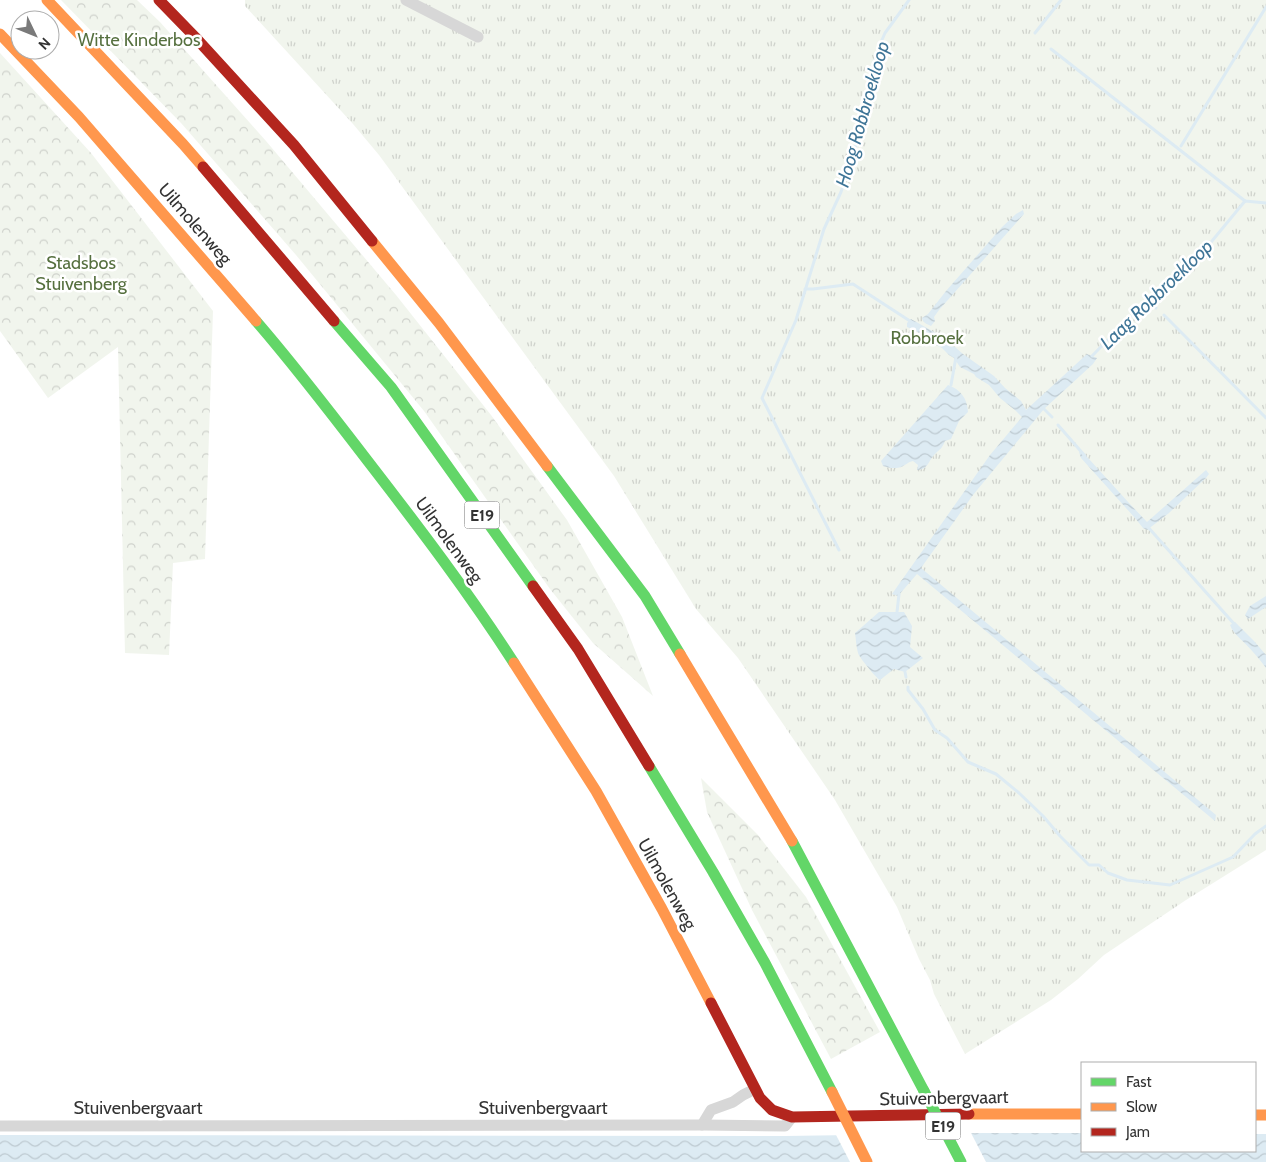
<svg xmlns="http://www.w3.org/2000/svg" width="1266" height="1162" font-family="Cabin,sans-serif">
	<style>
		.forest { fill: url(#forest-crowns) }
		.park { fill: url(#park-tufts) }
		.water { fill: url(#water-waves) }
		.pier { fill: #fff }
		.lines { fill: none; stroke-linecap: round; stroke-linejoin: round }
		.stream { stroke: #ddebf3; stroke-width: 3 }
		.street { stroke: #d7d7d7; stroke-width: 11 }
		.fast { stroke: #63d668; stroke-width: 11 }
		.slow { stroke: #ff974d; stroke-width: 11 }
		.jam { stroke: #b3261e; stroke-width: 11 }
		.fast-bridge { stroke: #63d668; stroke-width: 11 }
		.slow-bridge { stroke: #ff974d; stroke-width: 11 }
		.labels { text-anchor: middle; stroke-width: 5; stroke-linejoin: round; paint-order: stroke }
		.shield { fill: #fff; stroke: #707070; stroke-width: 1 }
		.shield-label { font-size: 16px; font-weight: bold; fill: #333 }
		.park-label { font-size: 18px; fill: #56703f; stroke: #fff }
		.street-label { font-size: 18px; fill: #333; stroke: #fff }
		.water-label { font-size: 19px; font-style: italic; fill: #3f7597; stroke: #fff }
	</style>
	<defs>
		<pattern id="forest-crowns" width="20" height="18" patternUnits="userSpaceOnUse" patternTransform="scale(1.25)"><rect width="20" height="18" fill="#f1f5ed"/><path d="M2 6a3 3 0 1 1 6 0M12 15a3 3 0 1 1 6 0" fill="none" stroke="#cfd2cc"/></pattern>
		<pattern id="park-tufts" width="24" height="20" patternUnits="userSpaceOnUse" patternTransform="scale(1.25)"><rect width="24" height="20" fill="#f1f5ed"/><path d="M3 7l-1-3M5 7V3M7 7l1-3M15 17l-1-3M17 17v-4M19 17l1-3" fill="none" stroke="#cfd2cc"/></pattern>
		<pattern id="water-waves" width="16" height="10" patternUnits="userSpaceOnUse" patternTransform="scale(1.25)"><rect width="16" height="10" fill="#ddebf3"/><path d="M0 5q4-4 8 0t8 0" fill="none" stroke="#becad1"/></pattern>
	</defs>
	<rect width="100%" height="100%" fill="#fff"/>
	<g class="forest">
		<polygon points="61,0 137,0 160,22 266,141 396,295 491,415 567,520 622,617 653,696 593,643 550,589 424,411 296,255 181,123"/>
		<polygon points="0,53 91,153 213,311 205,559 173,563 169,655 125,653 118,347 48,398 0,331"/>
		<polygon points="701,778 758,835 806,897 880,1032 831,1059 752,910 707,812"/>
	</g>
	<polygon class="park" points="245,0 1266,0 1266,850 1186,900 1104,955 1078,979 1051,1000 965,1054 934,994 930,980 919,959 897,907 835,800 738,658 696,609 614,476 379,155 353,124 245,6"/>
	<g class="water">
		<path d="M1023,210L1024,214L939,310L934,317L935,321L931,326C927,324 923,323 922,318L928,314L946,291L1002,227L1016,214Z"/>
		<polygon points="911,319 934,332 955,347 963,354 994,376 1005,388 1021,401 1026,410 1087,354 1097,358 1093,364 1044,409 973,495 921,568 1216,815 1215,821 917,574 898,596 892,594 990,455 1022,417 1016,411 1000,398 989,385 976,377 974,374 960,367 954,358 949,355 942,348 936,345 916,331 907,327 907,323"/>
		<path d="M948,385C961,390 967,398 968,412L959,421L951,439L945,441C941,450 941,448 935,454C928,461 928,470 917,470L918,465L913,461C908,462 906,465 901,467C896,469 888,468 883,466L881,461Z"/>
		<polygon points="1079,452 1083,453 1089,459 1129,503 1147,522 1206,470 1209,474 1206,478 1169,513 1147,530 1143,528 1135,518 1081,458"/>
		<polygon points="1266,596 1266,607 1248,619 1245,615 1250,606"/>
		<path d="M879,612H904L912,626L910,647L923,658L905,672L894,669L880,680C876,678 859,657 858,653C856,646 856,639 855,633Z"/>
		<path d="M1235,622L1254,641L1266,655V668C1262,663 1258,657 1253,652C1247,644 1233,634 1230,625Z"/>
		<polygon points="983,1133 1082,1133 1082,1151 1255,1151 1255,1134 1266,1134 1266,1162 0,1162 0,1135 785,1136"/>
	</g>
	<polygon class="pier" points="970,1131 986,1162 850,1162 835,1133"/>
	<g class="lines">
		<g class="stream">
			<polyline points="1035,33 1061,0"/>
			<polyline points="1051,49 1245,201"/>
			<polyline points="1181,146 1266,7"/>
			<polyline points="805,289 813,289 853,284 913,323"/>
			<polyline points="1148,301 1156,308"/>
			<polyline points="1164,315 1266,418"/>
			<polyline points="1092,356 1138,309 1193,264 1245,201 1266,203"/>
			<polyline points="951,385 956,357"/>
			<polyline points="1044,409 1052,417"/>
			<polyline points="1058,425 1085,456"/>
			<polyline points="1147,526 1236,626"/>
			<polyline points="839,550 762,398 796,320 824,229 841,192 862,126 871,74 878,49 885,33 909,0"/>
			<polyline points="897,612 899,594"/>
			<polyline points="905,672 906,677"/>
			<polyline points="908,687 908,690 923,709 935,730 947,738 968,762 996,774 1019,793 1043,816 1060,836 1089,865 1099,865 1108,873 1127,880 1170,885 1233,857 1255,834 1266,826"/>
		</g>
		<g class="street">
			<polyline points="406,0 478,37"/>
			<polyline points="702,1125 711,1110 733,1102 743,1095 755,1089"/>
			<polyline points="0,1126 702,1125 785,1126 792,1117"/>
		</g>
		<g class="fast">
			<path d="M256,321C295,366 331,413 367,460C418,526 469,593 514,663"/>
			<polyline points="334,321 391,387 533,586"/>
			<polyline points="547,466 645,596 680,654"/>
			<polyline points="649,766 713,872 765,963 832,1092"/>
			<polyline points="792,841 924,1091"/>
		</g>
		<g class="slow">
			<polyline points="47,0 183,144 203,167"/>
			<polyline points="0,34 79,117 256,321"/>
			<polyline points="372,241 439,323 547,466"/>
			<polyline points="680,654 792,841"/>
			<polyline points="514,663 596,791 662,909 711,1003"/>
			<polyline points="969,1114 1082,1114"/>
			<polyline points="1255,1115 1266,1115"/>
		</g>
		<g class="jam">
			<polyline points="159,0 195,37 294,145 372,241"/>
			<polyline points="203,167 334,321"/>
			<polyline points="533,586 578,649 649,766"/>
			<polyline points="711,1003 760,1098 772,1110 792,1117 969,1114"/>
		</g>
		<polyline class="fast-bridge" points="924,1091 961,1162"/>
		<polyline class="slow-bridge" points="832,1092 867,1162"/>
	</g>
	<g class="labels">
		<g class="shield">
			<rect x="464.5" y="501.5" width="35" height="27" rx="4"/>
			<rect x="925.5" y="1112.5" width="35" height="27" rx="4"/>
		</g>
		<g class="shield-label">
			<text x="482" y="521">E19</text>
			<text x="943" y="1132">E19</text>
		</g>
		<g class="park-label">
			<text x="139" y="46">Witte Kinderbos</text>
			<text x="81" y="269">Stadsbos<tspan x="81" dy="21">Stuivenberg</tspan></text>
			<text x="927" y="344">Robbroek</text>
		</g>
		<g class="street-label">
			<text transform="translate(195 224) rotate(49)" y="6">Uilmolenweg</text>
			<text transform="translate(449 540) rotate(54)" y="6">Uilmolenweg</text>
			<text transform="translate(667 884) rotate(61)" y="6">Uilmolenweg</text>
			<text transform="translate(944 1098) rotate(-1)" y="6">Stuivenbergvaart</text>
			<text x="138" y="1114">Stuivenbergvaart</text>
			<text x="543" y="1114">Stuivenbergvaart</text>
		</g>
		<g class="water-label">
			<text transform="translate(862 114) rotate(-74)" y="7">Hoog Robbroekloop</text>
			<text transform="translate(1156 294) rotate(-44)" y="7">Laag Robbroekloop</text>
		</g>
	</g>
	<rect x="1081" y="1062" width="175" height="90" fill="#ffffff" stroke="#adadad"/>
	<rect x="1091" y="1078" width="25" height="8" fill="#63d668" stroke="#adadad"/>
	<text x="1126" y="1087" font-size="15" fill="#333333">Fast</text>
	<rect x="1091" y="1103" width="25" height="8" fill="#ff974d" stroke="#adadad"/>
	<text x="1126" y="1112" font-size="15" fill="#333333">Slow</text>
	<rect x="1091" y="1128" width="25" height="8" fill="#b3261e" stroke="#adadad"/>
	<text x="1126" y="1137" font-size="15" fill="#333333">Jam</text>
	<g transform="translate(35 35) rotate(133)"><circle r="24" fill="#ffffff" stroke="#adadad"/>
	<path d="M0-4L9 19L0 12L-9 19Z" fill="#7a7a7a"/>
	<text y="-8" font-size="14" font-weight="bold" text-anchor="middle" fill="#333333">N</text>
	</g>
</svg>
